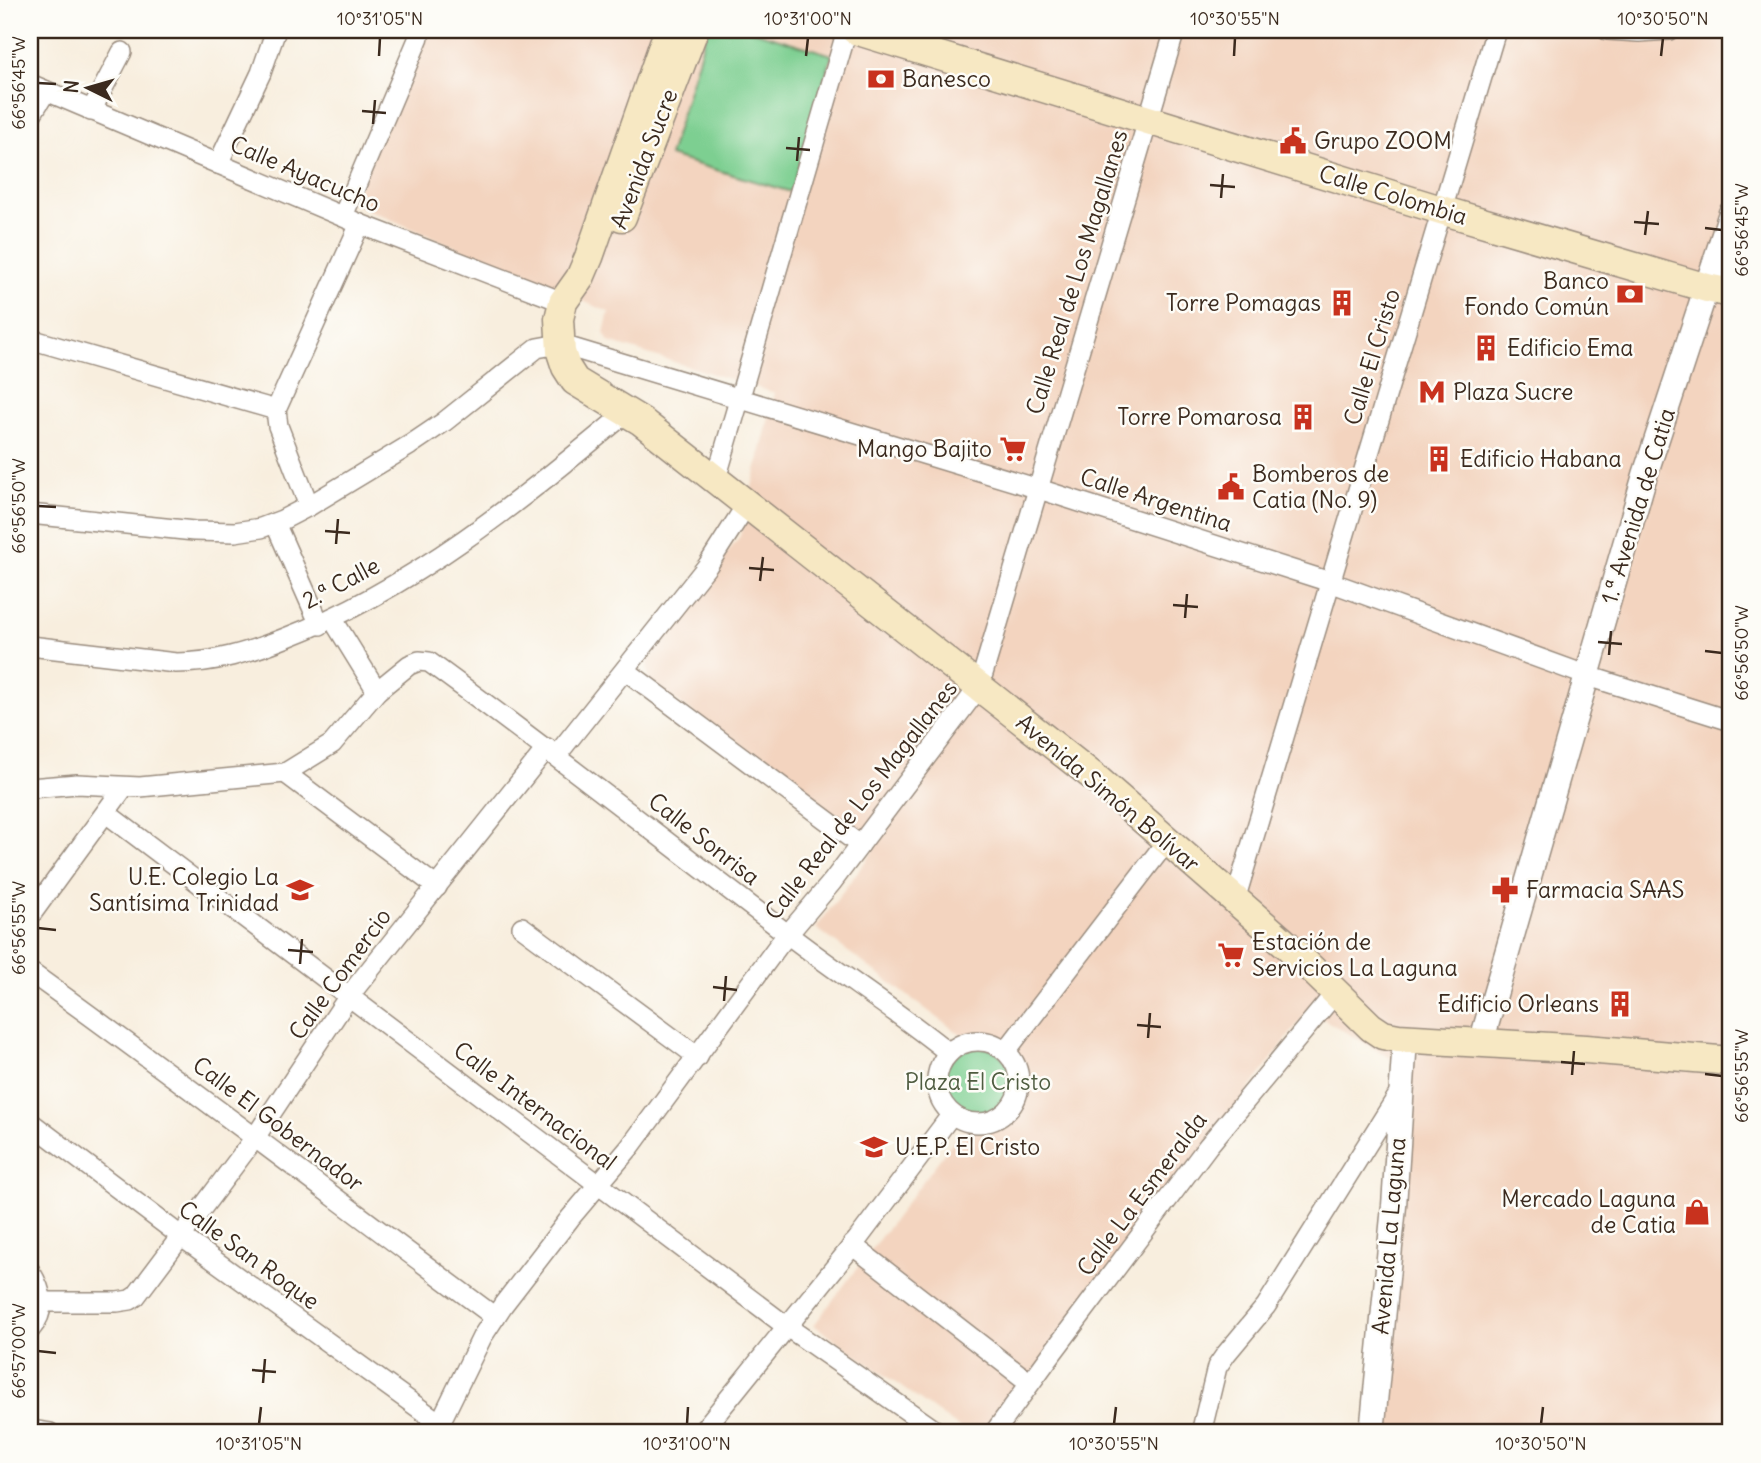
<svg xmlns="http://www.w3.org/2000/svg" width="1761" height="1463" font-family="Delius,sans-serif">
	<style>
		.built { fill: #f3d4bf }
		.green { fill: #7dcf91; stroke: #5c7c58; stroke-width: 2 }
		.lines { fill: none; stroke-linecap: round; stroke-linejoin: round }
		.minor-casing { stroke: #9a8c7e; stroke-width: 22 }
		.tertiary-casing { stroke: #9a8c7e; stroke-width: 27 }
		.secondary-casing { stroke: #9a8c7e; stroke-width: 31 }
		.minor { stroke: #fff; stroke-width: 19 }
		.tertiary { stroke: #fff; stroke-width: 24 }
		.secondary { stroke: #f7e8c3; stroke-width: 28 }
		.ticks { fill: none; stroke: #3b2a1e; stroke-width: 2.5 }
		.labels { text-anchor: middle; stroke-width: 5; stroke-linejoin: round; paint-order: stroke }
		.poi-label { font-size: 23px; fill: #3b2a1e; stroke: #fdfcf7; text-anchor: start }
		.street-label { font-size: 23px; fill: #3b2a1e; stroke: #fdfcf7 }
		.park-label { font-size: 23px; fill: #4f5c40; stroke: #fdfcf7 }
		.neatline { fill: none; stroke: #3b2a1e; stroke-width: 2.5 }
		.ticks-label { font-size: 18px; text-anchor: middle; fill: #3b2a1e }
	</style>
	<rect width="100%" height="100%" fill="#fdfcf7"/>
	<filter id="ink" filterUnits="userSpaceOnUse"><feTurbulence type="fractalNoise" baseFrequency=".0143" numOctaves="2"/><feDisplacementMap in="SourceGraphic" scale="14" xChannelSelector="R" yChannelSelector="G"/><feConvolveMatrix kernelMatrix="1 2 1 2 8 2 1 2 1" color-interpolation-filters="sRGB"/></filter>
	<filter id="wash" filterUnits="userSpaceOnUse"><feTurbulence type="fractalNoise" baseFrequency=".00686" numOctaves="4" result="noise"/><feDisplacementMap in="SourceGraphic" scale="28" xChannelSelector="R" yChannelSelector="G"/><feGaussianBlur stdDeviation="1.57" result="paint"/><feColorMatrix in="noise" values="0 0 0 0 0 0 0 0 0 0 0 0 0 0 0 0 0 1.4 0 .05"/><feComposite in="paint" operator="in"/></filter>
	<g filter="url(#wash)">
		<rect width="100%" height="100%" fill="#f8eede"/>
		<polygon class="built" points="424,30 1731,30 1731,1433 1383,1433 1411,1070 1308,1010 1138,1241 989,1433 966,1433 814,1325 961,1131 993,1128 1006,1123 1018,1111 1025,1095 1026,1079 1023,1064 1013,1050 1001,1041 980,1033 961,1035 816,928 876,847 648,680 647,663 740,536 775,393 609,342 604,333 609,312 352,203"/>
		<g class="green">
			<polygon points="707,30 750,30 832,55 791,192 669,156"/>
			<circle cx="978" cy="1082" r="35"/>
		</g>
	</g>
	<g filter="url(#ink)">
		<g class="lines">
			<g class="minor-casing">
				<g id="minor">
					<polyline points="1607,30 1639,32 1669,30"/>
					<polyline points="30,84 360,224 563,302"/>
					<polyline points="91,111 122,52"/>
					<polyline points="30,117 46,91"/>
					<polyline points="218,164 261,73 276,30"/>
					<polyline points="343,216 419,37"/>
					<polyline points="30,339 276,410"/>
					<polyline points="716,479 847,30"/>
					<polyline points="309,506 278,426 276,410 360,224"/>
					<polyline points="30,514 194,531 235,532 261,528 282,520 309,506 410,445 444,422 537,348 559,344 1039,489 1330,582 1588,676 1731,721"/>
					<polyline points="275,523 320,625"/>
					<polyline points="332,618 377,691"/>
					<path d="M30,646L176,663C215,663 250,652 285,638C413,589 522,499 627,412"/>
					<polyline points="625,670 860,845"/>
					<polyline points="556,756 708,565 747,504"/>
					<polyline points="285,773 437,887"/>
					<path d="M30,788L77,784L140,787L285,773L332,744L377,691L409,665L419,661L429,662C550,750 667,843 786,933C839,974 896,1010 949,1053"/>
					<polyline points="106,813 786,1326 939,1433"/>
					<polyline points="1235,900 1496,30"/>
					<polyline points="30,916 124,787"/>
					<polyline points="522,927 698,1057"/>
					<path d="M30,972C187,1085 340,1202 495,1317"/>
					<circle cx="978" cy="1082" r="41"/>
					<polyline points="1006,1051 1167,841"/>
					<polyline points="30,1122 182,1237 441,1424"/>
					<polyline points="852,1245 1030,1383"/>
					<path d="M30,1271C43,1292 47,1310 30,1330"/>
					<polyline points="30,1302 117,1302 130,1300 136,1296 254,1139 349,996 547,748"/>
					<polyline points="30,1430 50,1433"/>
					<polyline points="435,1433 482,1337 503,1305 571,1217 630,1147 778,946 832,882 979,687 1175,30"/>
					<polyline points="701,1433 857,1240 952,1114"/>
					<polyline points="994,1433 1053,1352 1208,1146 1336,992"/>
					<polyline points="1201,1433 1217,1367 1226,1354 1266,1306 1400,1092"/>
				</g>
			</g>
			<g class="tertiary-casing">
				<g id="tertiary">
					<polyline points="1481,1043 1645,475 1731,213"/>
					<polyline points="1372,1433 1394,1206 1405,1039"/>
				</g>
			</g>
			<g class="secondary-casing">
				<g id="secondary">
					<polyline points="671,30 664,43 589,257 580,278 563,302 559,319 561,352 566,367 575,381 641,421 1099,781 1287,945 1371,1027 1383,1035 1398,1038 1586,1049 1731,1061"/>
					<polyline points="855,30 1441,210 1707,288 1731,293"/>
					<polyline points="622,217 694,30"/>
				</g>
			</g>
			<use href="#minor" class="minor"/>
			<use href="#tertiary" class="tertiary"/>
			<use href="#secondary" class="secondary"/>
		</g>
	</g>
	<path class="ticks" d="M379,56L380,38M806,56L808,38M1234,56L1235,38M1661,56L1663,38M38,83L56,84M362,111L386,113M373,124L375,100M786,148L810,150M797,161L799,137M1210,185L1235,187M1221,198L1223,174M1634,222L1659,224M1705,228L1722,230M1645,235L1648,211M38,506L56,507M325,531L350,533M336,544L338,519M749,568L774,570M760,581L763,557M1173,605L1198,607M1185,618L1187,594M1598,642L1622,644M1705,651L1722,653M1609,655L1611,631M38,928L56,930M288,950L313,952M300,964L302,939M713,987L737,990M724,1001L726,976M1137,1025L1161,1027M1148,1038L1150,1013M1561,1062L1585,1064M1705,1074L1722,1076M1572,1075L1574,1051M38,1351L56,1353M252,1370L276,1372M263,1383L265,1359M259,1424L261,1407M687,1424L688,1407M1114,1424L1116,1407M1541,1424L1543,1407"/>
	<defs>
		<g id="bank-bare" transform="scale(2.1)"><path d="M-6-4H6V4H-6ZM0-2.3a2.3 2.3 0 1 0 0 4.6a2.3 2.3 0 1 0 0-4.6Z" fill="#c8321e" stroke="#fdfcf7" stroke-width="2.5" paint-order="stroke"/></g>
		<g id="civic-bare" transform="scale(2.1)"><path d="M-.6-6.5H3V-4.5H.6V-3L4-1V1h2V6H-6V1h2V-1L-.6-3ZM-1.2 2.5V6h2.4V2.5Z" fill="#c8321e" stroke="#fdfcf7" stroke-width="2.5" paint-order="stroke"/></g>
		<g id="building-bare" transform="scale(2.1)"><path d="M-4-6H4V6H1V3H-1V6H-4ZM-2.5-4.3h1.7v1.8h-1.7ZM.8-4.3h1.7v1.8H.8ZM-2.5-1h1.7V.8h-1.7ZM.8-1h1.7V.8H.8Z" fill="#c8321e" stroke="#fdfcf7" stroke-width="2.5" paint-order="stroke"/></g>
		<g id="metro-bare" transform="scale(2.1)"><path d="M-5.5 5V-5H-3L0 0L3-5H5.5V5H3V-.5L0 4L-3-.5V5Z" fill="#c8321e" stroke="#fdfcf7" stroke-width="2.5" paint-order="stroke"/></g>
		<g id="supermarket-bare" transform="scale(2.1)"><path d="M-6-5.5h2.5l.6 2H6L4.5 2H-2.5L-4.4-4H-6ZM-1.5 3.2a1.3 1.3 0 1 0 .1 0ZM3 3.2a1.3 1.3 0 1 0 .1 0Z" fill="#c8321e" stroke="#fdfcf7" stroke-width="2.5" paint-order="stroke"/></g>
		<g id="school-bare" transform="scale(2.1)"><path d="M0-5L7-2L0 1L-7-2ZM-4 1L0 2.5L4 1V4Q0 6-4 4Z" fill="#c8321e" stroke="#fdfcf7" stroke-width="2.5" paint-order="stroke"/></g>
		<g id="pharmacy-bare" transform="scale(2.1)"><path d="M-2-6h4v4h4v4h-4v4h-4v-4h-4v-4h4Z" fill="#c8321e" stroke="#fdfcf7" stroke-width="2.5" paint-order="stroke"/></g>
		<g id="shop-bare" transform="scale(2.1)"><path d="M-5-2.5h2.3a2.7 3.5 0 0 1 5.4 0H5L5.5 6h-11ZM-1.5-2.5h3a1.5 2.3 0 0 0-3 0Z" fill="#c8321e" stroke="#fdfcf7" stroke-width="2.5" paint-order="stroke"/></g>
	</defs>
	<g fill-rule="evenodd">
		<use href="#bank-bare" x="881" y="79"/>
		<use href="#civic-bare" x="1293" y="141"/>
		<use href="#bank-bare" x="1630" y="294"/>
		<use href="#building-bare" x="1342" y="303"/>
		<use href="#building-bare" x="1486" y="348"/>
		<use href="#metro-bare" x="1432" y="392"/>
		<use href="#building-bare" x="1303" y="417"/>
		<use href="#supermarket-bare" x="1013" y="449"/>
		<use href="#building-bare" x="1439" y="459"/>
		<use href="#civic-bare" x="1231" y="487"/>
		<use href="#school-bare" x="300" y="890"/>
		<use href="#pharmacy-bare" x="1505" y="890"/>
		<use href="#supermarket-bare" x="1231" y="955"/>
		<use href="#building-bare" x="1620" y="1004"/>
		<use href="#school-bare" x="874" y="1147"/>
		<use href="#shop-bare" x="1697" y="1212"/>
	</g>
	<g class="labels">
		<g class="poi-label">
			<text x="902" y="87">Banesco</text>
			<text x="1314" y="149">Grupo ZOOM</text>
			<text x="1609" y="289" text-anchor="end">Banco<tspan x="1609" dy="26">Fondo Común</tspan></text>
			<text x="1321" y="311" text-anchor="end">Torre Pomagas</text>
			<text x="1507" y="356">Edificio Ema</text>
			<text x="1453" y="400">Plaza Sucre</text>
			<text x="1282" y="425" text-anchor="end">Torre Pomarosa</text>
			<text x="992" y="457" text-anchor="end">Mango Bajito</text>
			<text x="1460" y="467">Edificio Habana</text>
			<text x="1252" y="482">Bomberos de<tspan x="1252" dy="26">Catia (No. 9)</tspan></text>
			<text x="279" y="885" text-anchor="end">U.E. Colegio La<tspan x="279" dy="26">Santísima Trinidad</tspan></text>
			<text x="1526" y="898">Farmacia SAAS</text>
			<text x="1252" y="950">Estación de<tspan x="1252" dy="26">Servicios La Laguna</tspan></text>
			<text x="1599" y="1012" text-anchor="end">Edificio Orleans</text>
			<text x="895" y="1155">U.E.P. El Cristo</text>
			<text x="1676" y="1207" text-anchor="end">Mercado Laguna<tspan x="1676" dy="26">de Catia</tspan></text>
		</g>
		<g class="street-label">
			<text transform="translate(644 159) rotate(-69)" y="8">Avenida Sucre</text>
			<text transform="translate(305 174) rotate(23)" y="8">Calle Ayacucho</text>
			<text transform="translate(1393 195) rotate(17)" y="8">Calle Colombia</text>
			<text transform="translate(1077 272) rotate(-73)" y="8">Calle Real de Los Magallanes</text>
			<text transform="translate(1372 357) rotate(-73)" y="8">Calle El Cristo</text>
			<text transform="translate(1156 500) rotate(18)" y="8">Calle Argentina</text>
			<text transform="translate(1638 506) rotate(-73)" y="8">1.ª Avenida de Catia</text>
			<text transform="translate(341 583) rotate(-28)" y="8">2.ª Calle</text>
			<text transform="translate(1108 793) rotate(40)" y="8">Avenida Simón Bolívar</text>
			<text transform="translate(861 800) rotate(-52)" y="8">Calle Real de Los Magallanes</text>
			<text transform="translate(704 839) rotate(38)" y="8">Calle Sonrisa</text>
			<text transform="translate(340 974) rotate(-54)" y="8">Calle Comercio</text>
			<text transform="translate(535 1106) rotate(37)" y="8">Calle Internacional</text>
			<text transform="translate(278 1124) rotate(37)" y="8">Calle El Gobernador</text>
			<text transform="translate(1142 1194) rotate(-53)" y="8">Calle La Esmeralda</text>
			<text transform="translate(1389 1236) rotate(-85)" y="8">Avenida La Laguna</text>
			<text transform="translate(249 1255) rotate(36)" y="8">Calle San Roque</text>
		</g>
		<g class="park-label">
			<text x="978" y="1090">Plaza El Cristo</text>
		</g>
	</g>
	<rect width="1761" height="1463" fill="none" stroke="#fdfcf7" stroke-width="77"/>
	<g transform="translate(88 88) rotate(275)" stroke="#fdfcf7" stroke-width="5" paint-order="stroke">
	<path d="M0-5L12 26L0 18L-12 26Z" fill="#3b2a1e"/>
	<text y="-10" font-size="19" font-weight="bold" text-anchor="middle" fill="#3b2a1e">N</text>
	</g>
	<rect x="38" y="38" width="1684" height="1386" class="neatline"/>
	<g class="ticks-label">
		<text x="380" y="25">10°31'05"N</text>
		<text x="808" y="25">10°31'00"N</text>
		<text x="1235" y="25">10°30'55"N</text>
		<text x="1663" y="25">10°30'50"N</text>
		<text transform="translate(19 83) rotate(-90)" y="6">66°56'45"W</text>
		<text transform="translate(1742 230) rotate(-90)" y="6">66°56'45"W</text>
		<text transform="translate(19 506) rotate(-90)" y="6">66°56'50"W</text>
		<text transform="translate(1742 653) rotate(-90)" y="6">66°56'50"W</text>
		<text transform="translate(19 928) rotate(-90)" y="6">66°56'55"W</text>
		<text transform="translate(1742 1076) rotate(-90)" y="6">66°56'55"W</text>
		<text transform="translate(19 1351) rotate(-90)" y="6">66°57'00"W</text>
		<text x="259" y="1450">10°31'05"N</text>
		<text x="687" y="1450">10°31'00"N</text>
		<text x="1114" y="1450">10°30'55"N</text>
		<text x="1541" y="1450">10°30'50"N</text>
	</g>
</svg>
